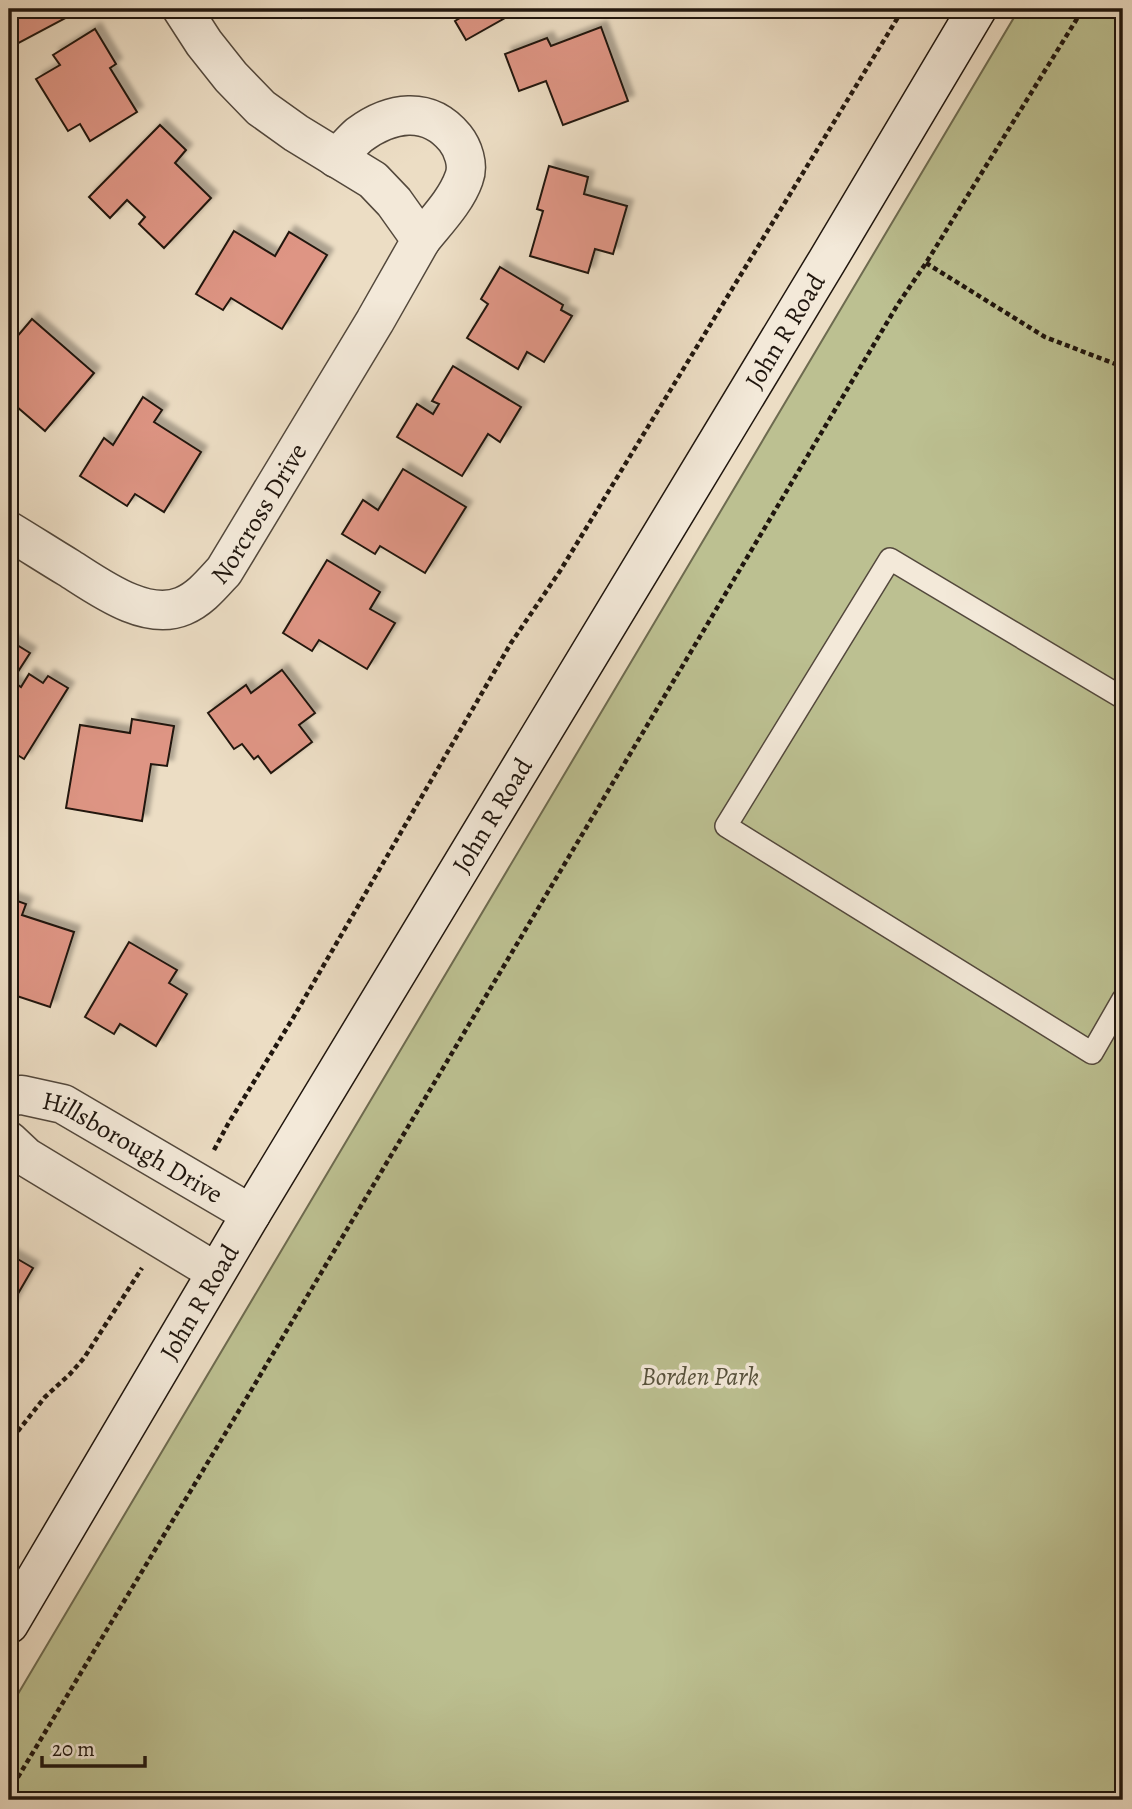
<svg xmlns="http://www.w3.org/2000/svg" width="1132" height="1809" font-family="Alegreya,serif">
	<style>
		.green { fill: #bcc091; stroke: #6e6b50; stroke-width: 2 }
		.building { fill: #de9584; stroke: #20160e; stroke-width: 2; filter: url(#shadow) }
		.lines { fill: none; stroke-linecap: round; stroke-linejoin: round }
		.lane-casing { stroke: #53483c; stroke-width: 24 }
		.street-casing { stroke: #53483c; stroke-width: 41 }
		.secondary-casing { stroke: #20160e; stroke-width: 41 }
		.path { stroke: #20160e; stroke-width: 4.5; stroke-dasharray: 5 3.5; stroke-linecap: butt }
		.lane { stroke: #f3e9d9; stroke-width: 21 }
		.street { stroke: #f3e9d9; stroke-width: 38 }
		.secondary { stroke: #f3e9d9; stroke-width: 38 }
		.labels { text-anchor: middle; stroke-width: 7; stroke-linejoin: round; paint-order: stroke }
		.street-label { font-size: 26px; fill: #20160e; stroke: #f3e9d9 }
		.park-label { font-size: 26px; font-style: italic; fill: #57523c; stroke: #f3e9d9 }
	</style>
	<defs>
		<filter id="shadow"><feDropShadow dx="6" dy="-6" stdDeviation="2" flood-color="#0004"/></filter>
	</defs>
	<rect width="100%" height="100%" fill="#ecddc4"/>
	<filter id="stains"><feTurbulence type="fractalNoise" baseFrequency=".00286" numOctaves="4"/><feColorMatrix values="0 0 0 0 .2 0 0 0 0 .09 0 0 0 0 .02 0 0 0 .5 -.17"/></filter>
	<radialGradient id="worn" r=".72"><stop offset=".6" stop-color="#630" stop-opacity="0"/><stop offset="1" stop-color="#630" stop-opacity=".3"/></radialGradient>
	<polygon class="green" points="1019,9 1123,9 1123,1800 9,1800 9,1709"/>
	<g class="building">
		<polygon points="9,9 75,9 77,12 13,46 9,38"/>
		<polygon points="297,9 318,9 302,18"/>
		<polygon points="455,9 521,9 466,40 455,21 460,18"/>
		<polygon points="601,27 628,101 563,125 546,81 519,91 505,54 547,38 551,46"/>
		<polygon points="95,29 116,64 110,68 137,112 90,141 80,124 68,131 36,79 60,65 53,55"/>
		<polygon points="160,125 186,150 175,163 211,198 164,248 139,224 145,217 127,200 110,218 89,197"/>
		<polygon points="549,166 588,177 584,194 627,206 613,254 595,249 588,273 530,256 543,211 537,209"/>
		<polygon points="234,231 275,256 289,232 327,255 282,329 231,298 223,310 196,294"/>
		<polygon points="500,267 563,305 561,310 572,316 544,362 527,352 518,369 467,338 488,304 481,299"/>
		<polygon points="32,319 94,373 45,431 9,400 9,346"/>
		<polygon points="453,366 521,407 500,442 488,434 462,476 397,437 417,404 433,414 439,404 432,401"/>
		<polygon points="143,397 162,410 154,422 201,452 164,512 135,494 127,506 80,476 104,438 113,445"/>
		<polygon points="403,469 466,507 425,573 380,546 375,554 342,534 363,500 378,510"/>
		<polygon points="327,560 380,592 370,609 395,623 367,669 319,640 312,651 283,633"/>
		<polygon points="9,640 30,653 12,681 21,687 29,674 43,683 48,676 68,688 24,759 9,750"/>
		<polygon points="282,670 315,713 299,725 312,742 271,773 258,756 254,759 242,744 234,749 208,713 246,685 251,693"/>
		<polygon points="132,719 174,726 167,766 151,764 142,821 66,808 80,725 130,733"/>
		<polygon points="9,898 26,904 22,915 74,932 50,1007 14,995 12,1003 9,1002"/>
		<polygon points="129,942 177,970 169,983 187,994 156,1046 120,1024 114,1034 85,1017"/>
		<polygon points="9,1254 33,1268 9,1309"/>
	</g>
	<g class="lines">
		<g class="lane-casing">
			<polyline id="lane" points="1123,698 890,559 726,826 1092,1053 1123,999"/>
		</g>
		<g class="street-casing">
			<g id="street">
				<path d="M336,158C344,151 351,142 359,135C390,112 428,105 455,138C463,148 469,165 464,178C456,201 436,221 421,240"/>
				<path id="s1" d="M9,531C29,543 49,556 69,568C99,587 146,622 183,606C200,599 212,584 224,571L375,321L421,240L394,202L373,180L296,133L261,108L231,77L204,43L182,9"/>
				<path id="s2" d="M9,1096L22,1095L63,1104L251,1214"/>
				<polyline points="9,1141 26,1157 216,1272"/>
			</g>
		</g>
		<g class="secondary-casing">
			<g id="secondary">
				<path id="s3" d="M9,1624L251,1214L827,261L977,9"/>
			</g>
		</g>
		<g class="path">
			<polyline points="926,263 1045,337 1123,367"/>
			<polyline points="214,1150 228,1124 293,1018 511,643 560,571 903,9"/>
			<polyline points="9,1446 18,1431 45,1397 70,1374 84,1358 142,1268"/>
			<polyline points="9,1792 246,1399 898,304 926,263 1083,9"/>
		</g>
		<use href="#lane" class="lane"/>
		<use href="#street" class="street"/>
		<use href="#secondary" class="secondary"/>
	</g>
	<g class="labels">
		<g class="street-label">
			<text dy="9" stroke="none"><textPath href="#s3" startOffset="1508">John R Road</textPath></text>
			<text dy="9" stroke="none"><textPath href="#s1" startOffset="317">Norcross Drive</textPath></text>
			<text dy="9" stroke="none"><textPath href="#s3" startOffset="942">John R Road</textPath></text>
			<text dy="9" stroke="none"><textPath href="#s2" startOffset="136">Hillsborough Drive</textPath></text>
			<text dy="9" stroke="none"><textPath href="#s3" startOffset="374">John R Road</textPath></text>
		</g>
		<g class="park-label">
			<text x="700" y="1385">Borden Park</text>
		</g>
	</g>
	<rect width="1132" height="1809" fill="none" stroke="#ecddc4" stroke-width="35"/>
	<rect x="10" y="10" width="1111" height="1788" fill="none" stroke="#20160e" stroke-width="3.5"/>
	<rect x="18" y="18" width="1097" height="1774" fill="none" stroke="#20160e" stroke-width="2"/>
	<path d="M42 1756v10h103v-10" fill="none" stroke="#20160e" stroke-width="3.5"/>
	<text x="52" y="1756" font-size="21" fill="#20160e" stroke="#f3e9d9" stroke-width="5" paint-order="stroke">20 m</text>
	<rect width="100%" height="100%" filter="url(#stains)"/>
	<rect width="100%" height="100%" fill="url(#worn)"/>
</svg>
